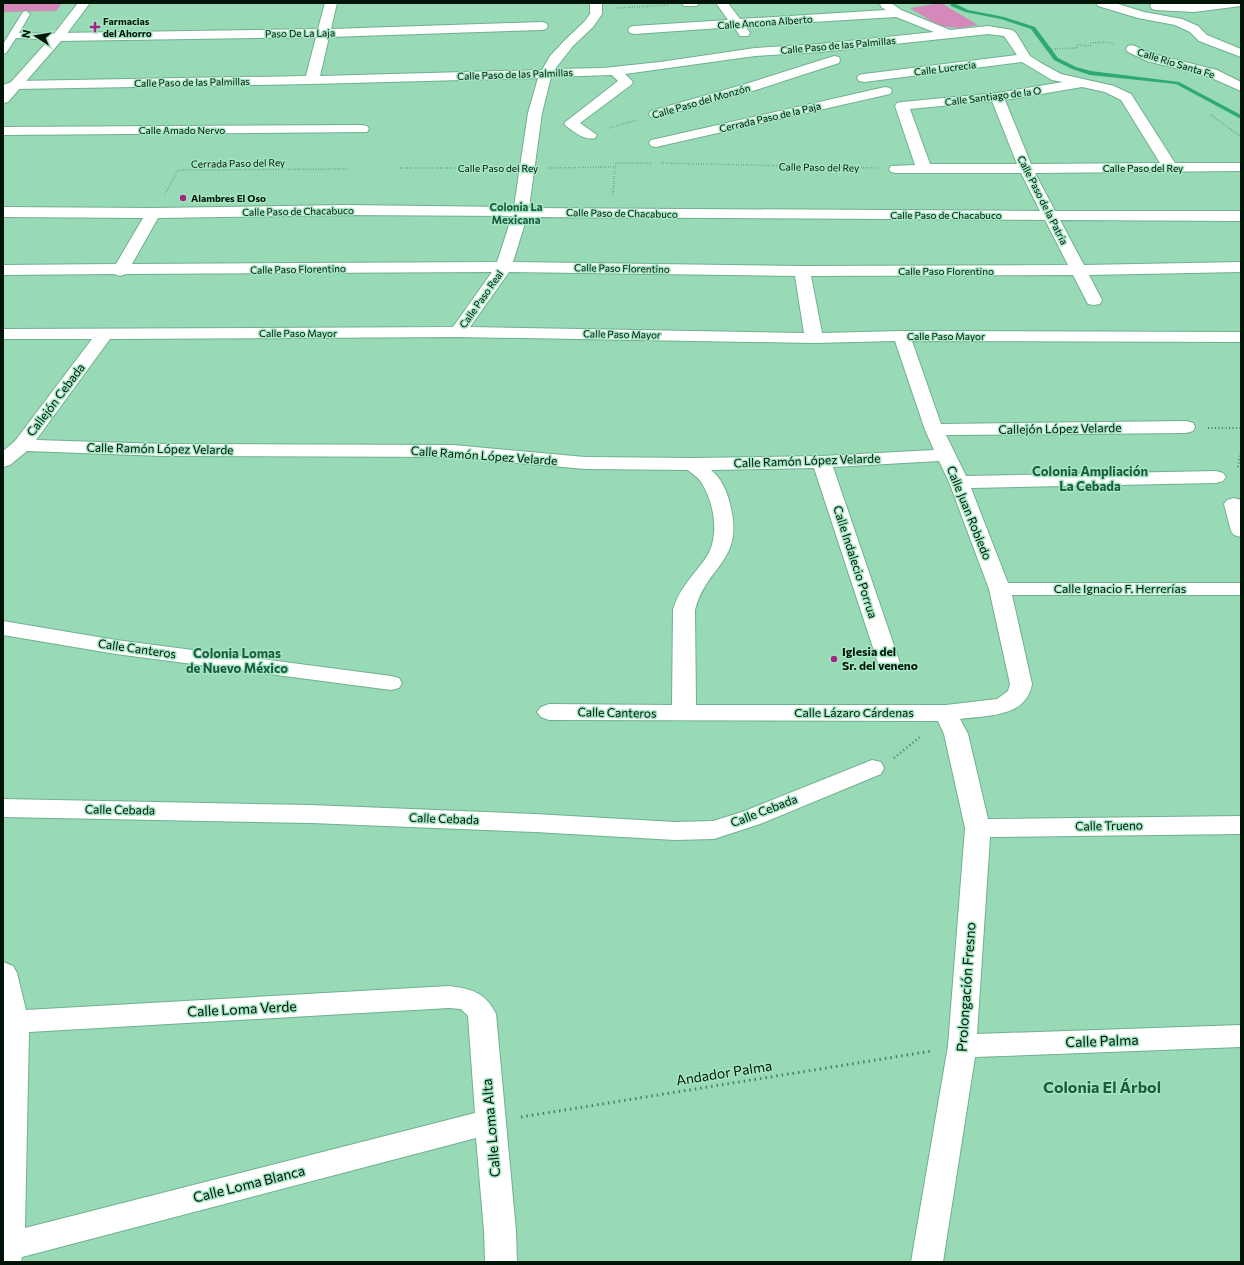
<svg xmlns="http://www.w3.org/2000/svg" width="1244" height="1265" font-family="Commissioner,sans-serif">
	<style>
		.green { fill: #d589bb }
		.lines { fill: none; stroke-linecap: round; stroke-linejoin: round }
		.stream { fill: #2da975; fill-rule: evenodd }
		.service-casing { stroke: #70b08f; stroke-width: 2 }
		.minor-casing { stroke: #70b08f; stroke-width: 2 }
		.secondary-casing { stroke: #70b08f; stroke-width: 2 }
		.path-far3 { stroke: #517d65; stroke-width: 1.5; stroke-dasharray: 0.5 2; stroke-linecap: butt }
		.path-far2 { stroke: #517d65; stroke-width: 2; stroke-dasharray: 1 2.5; stroke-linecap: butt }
		.path-far1 { stroke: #517d65; stroke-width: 2.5; stroke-dasharray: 1 3; stroke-linecap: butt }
		.path { stroke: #517d65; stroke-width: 3; stroke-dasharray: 1.5 4; stroke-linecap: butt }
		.service { fill: #fff; fill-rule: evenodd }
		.minor { fill: #fff; fill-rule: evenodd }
		.secondary { fill: #fff; fill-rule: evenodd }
		.poi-dot { fill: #a02880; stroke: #a5e6c3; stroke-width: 1.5 }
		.labels { text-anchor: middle; stroke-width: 3; stroke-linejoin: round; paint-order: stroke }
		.far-poi-label { font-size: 10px; font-weight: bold; fill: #001408; stroke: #a5e6c3; text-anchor: start }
		.far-street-label { font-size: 10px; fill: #001408; stroke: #a5e6c3 }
		.far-neighbourhood-label { font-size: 11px; font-weight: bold; fill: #1b5d40; stroke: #a5e6c3 }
		.street-label { font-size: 12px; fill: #001408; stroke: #a5e6c3 }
		.poi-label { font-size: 12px; font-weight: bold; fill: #001408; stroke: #a5e6c3; text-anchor: start }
		.neighbourhood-label { font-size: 13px; font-weight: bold; fill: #1b5d40; stroke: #a5e6c3 }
		.near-street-label { font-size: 14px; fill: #001408; stroke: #a5e6c3 }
		.near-neighbourhood-label { font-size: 16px; font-weight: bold; fill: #1b5d40; stroke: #a5e6c3 }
	</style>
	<rect width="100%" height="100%" fill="#98d9b6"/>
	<g class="green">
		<polygon points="3,3 62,3 56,11 3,12"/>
		<polygon points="941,3 978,25 959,28 939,26 910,8"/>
	</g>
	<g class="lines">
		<polygon class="stream" points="950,3 954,3 968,10 1004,17 1035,27 1058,58 1076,67 1091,71 1179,82 1241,115 1241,119 1176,84 1090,75 1072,69 1054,60 1031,29 1001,19 965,12 951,6"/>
		<g class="service-casing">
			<polygon id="service" points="26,11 30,14 19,33 58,34 63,37 58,40 16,38 6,53 3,54 3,44 23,12"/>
		</g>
		<g class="minor-casing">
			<g id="minor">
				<path d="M325,3H337L331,29L542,22L546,23L548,26L546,29L542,30L329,37L320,76L542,70L550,56L565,40L585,21L590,14V3H602V14L593,27L573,46L555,69L603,68L660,62L755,48L820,44L934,32L896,17L745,26L750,33L748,36H740L734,27L634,34L630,33L628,30L630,27L634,26L728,20L716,3H728L740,19L886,10L881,7L880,3H891L901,10L950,30L988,26L1012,30L1016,33L1030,56L1041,63L1061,74L1114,86L1131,94L1175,163H1241V171L1035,173L1055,211H1241V221L1060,220L1084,265L1241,262V272L1089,275L1102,300L1100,304L1094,305L1088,304L1073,275L811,276L822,333L902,331L1241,332V342L912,341L941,424L1186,421L1193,423L1195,427L1193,431L1186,433L946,435L966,476L1216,471L1223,473L1226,477L1223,481L1216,483L971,488L1008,583H1241V595H1012L1032,684C1026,718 988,715 960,719L968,734L988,819L1241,816V834L990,837L977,1034L1241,1025V1047L975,1057L943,1262H911L948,1046L965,828L944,734L938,721L549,720L541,717L537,712L541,707L549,704L672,705L673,610C680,586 694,576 707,556C720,535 714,502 701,482C698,477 692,474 688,470L585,469L453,457L163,456L27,451L10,465L3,467V451L15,441L92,339H3V329L453,327L492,272L126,274L120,276L114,274L3,275V265L116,264L143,218L3,217V207L153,208L344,205L514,207L528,113L538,78L312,84L16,89L3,93V85L15,81L306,76L316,37L58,41L54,40L52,37L54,34L58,33L318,29ZM988,34L1004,36L1017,55L864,74L859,75L857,78L859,81L864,82L1022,62L1052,80L1063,82L997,93L902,102L897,103L895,106L915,165L891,166L889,169L891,172L896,173H1021L1040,211L529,208L542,113L551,77L612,75L618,81L564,123L566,126C575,132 584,141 595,138L597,135L580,123L631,85L633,82L625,74L755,56L820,52ZM1082,87L1105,92L1121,100L1160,163L1031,164L1005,100ZM992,101L1017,164H930L910,109ZM344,215L512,216L497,262L132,264L158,218ZM527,217L1045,220L1068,265L802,266L513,262ZM509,272L795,276L804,333L470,327ZM458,337L814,343L895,341L925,430L934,450L822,456L693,458L585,457L453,445L163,444L36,440L110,339ZM939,461L949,482L989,589L1010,684L1008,691L997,699L946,705H696L695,610C707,564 745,562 730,504C727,491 721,478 711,470L814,468L878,663L881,668L889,670L897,668L900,663L833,467Z"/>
				<polygon points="682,3 699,3 697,6 684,6"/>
				<polygon points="1096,3 1115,3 1144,12 1182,19 1198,26 1207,35 1241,49 1241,57 1199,41 1190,32 1175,25 1138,18 1098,6"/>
				<polygon points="1152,3 1241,3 1241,6 1194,12 1156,10 1152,9 1150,6"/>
				<polygon points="1132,45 1157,55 1217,70 1241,82 1241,91 1207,76 1147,61 1128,52 1126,49 1128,46"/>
				<polygon points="834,56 839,57 840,60 839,63 759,89 656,118 651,117 649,114 651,111 749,83"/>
				<polygon points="885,87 890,88 892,91 890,94 656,147 651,146 649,143 651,140 656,139"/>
				<polygon points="362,125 367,126 369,129 367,132 3,135 3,127"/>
				<polygon points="1234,498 1241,500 1241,537 1234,535 1231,531 1224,504 1227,500"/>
				<polygon points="3,621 116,640 391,676 399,678 402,683 399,688 391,690 116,654 3,635"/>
				<polygon points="872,760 881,762 884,768 881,774 760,824 714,839 675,840 535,832 311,823 3,817 3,799 311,805 535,814 675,822 713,821 742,812"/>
				<path d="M3,962L13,966L17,973L26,1010L449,986C472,989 485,992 496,1014L516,1231L517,1262H485L484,1231L476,1138L22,1257L21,1262H3ZM449,1008L461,1009L468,1016L475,1113L25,1228L29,1032Z"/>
			</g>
		</g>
		<g class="secondary-casing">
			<polygon id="secondary" points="78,3 90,3 62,40 8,102 3,103 3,91 54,34"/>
		</g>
		<g class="path-far3">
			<polyline points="617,8 668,5"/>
			<polyline points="1050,49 1077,48 1078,45 1090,46 1091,43 1106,42 1114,44"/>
			<polyline points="1211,115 1241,137"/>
			<polyline points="609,128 637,120"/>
			<polyline points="661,163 878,168"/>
			<polyline points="400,168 505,168"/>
			<polyline points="548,168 615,167 616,163 652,163"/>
			<polyline points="165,194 178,170 347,169"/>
			<polyline points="613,194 615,167"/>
		</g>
		<g class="path-far2">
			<polyline points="1208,428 1241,428"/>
			<polyline points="1241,437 1241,446"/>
			<polyline points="1238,467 1241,452"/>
		</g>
		<polyline class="path-far1" points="894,758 920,737"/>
		<polyline class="path" points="521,1117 932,1051"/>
		<use href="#service" class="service"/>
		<use href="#minor" class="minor"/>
		<use href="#secondary" class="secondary"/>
	</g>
	<g class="poi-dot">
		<path d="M93 21h4v4h4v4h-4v4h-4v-4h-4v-4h4z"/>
		<circle cx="183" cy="198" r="4"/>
		<circle cx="834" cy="659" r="4"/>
	</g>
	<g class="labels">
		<g class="far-poi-label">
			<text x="103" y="25">Farmacias<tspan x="103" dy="12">del Ahorro</tspan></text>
			<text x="191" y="202">Alambres El Oso</text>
		</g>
		<g class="far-street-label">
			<text transform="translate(765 22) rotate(-4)" y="4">Calle Ancona Alberto</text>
			<text transform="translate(300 33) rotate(-1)" y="4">Paso De La Laja</text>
			<text transform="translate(838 45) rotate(-5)" y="4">Calle Paso de las Palmillas</text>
			<text transform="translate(1176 63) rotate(17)" y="4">Calle Río Santa Fe</text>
			<text transform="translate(945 68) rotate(-7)" y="4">Calle Lucrecia</text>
			<text transform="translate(515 74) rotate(-2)" y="4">Calle Paso de las Palmillas</text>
			<text transform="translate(192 82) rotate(-1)" y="4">Calle Paso de las Palmillas</text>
			<text transform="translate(993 96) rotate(-7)" y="4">Calle Santiago de la O</text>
			<text transform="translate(701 101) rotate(-16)" y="4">Calle Paso del Monzón</text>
			<text transform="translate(770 117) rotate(-13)" y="4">Cerrada Paso de la Paja</text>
			<text x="182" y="134">Calle Amado Nervo</text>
			<text transform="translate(238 163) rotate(-1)" y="4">Cerrada Paso del Rey</text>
			<text transform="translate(819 167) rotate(1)" y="4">Calle Paso del Rey</text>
			<text x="498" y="172">Calle Paso del Rey</text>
			<text x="1143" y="172">Calle Paso del Rey</text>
			<text transform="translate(1043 200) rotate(63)" y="4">Calle Paso de la Patria</text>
			<text transform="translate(298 211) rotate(-1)" y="4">Calle Paso de Chacabuco</text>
			<text transform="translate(622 213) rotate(1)" y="4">Calle Paso de Chacabuco</text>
			<text x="946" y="219">Calle Paso de Chacabuco</text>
			<text transform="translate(622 268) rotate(1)" y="4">Calle Paso Florentino</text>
			<text transform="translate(298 269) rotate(-1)" y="4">Calle Paso Florentino</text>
			<text x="946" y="275">Calle Paso Florentino</text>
			<text transform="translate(481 299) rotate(-55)" y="4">Calle Paso Real</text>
			<text x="298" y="337">Calle Paso Mayor</text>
			<text transform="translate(622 334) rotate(1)" y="4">Calle Paso Mayor</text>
			<text x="946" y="340">Calle Paso Mayor</text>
		</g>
		<g class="far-neighbourhood-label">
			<text x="516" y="211">Colonia La<tspan x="516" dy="13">Mexicana</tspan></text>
		</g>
		<g class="street-label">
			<text transform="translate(56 400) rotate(-53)" y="4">Callejón Cebada</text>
			<text transform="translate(1060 429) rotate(-1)" y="4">Callejón López Velarde</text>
			<text transform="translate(160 449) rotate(1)" y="4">Calle Ramón López Velarde</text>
			<text transform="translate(484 456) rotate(4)" y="4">Calle Ramón López Velarde</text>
			<text transform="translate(807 461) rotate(-2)" y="4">Calle Ramón López Velarde</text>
			<text transform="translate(969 513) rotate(68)" y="4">Calle Juan Robledo</text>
			<text transform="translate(855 562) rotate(72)" y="4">Calle Indalecio Porrua</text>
			<text x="1120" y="593">Calle Ignacio F. Herrerías</text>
			<text transform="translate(137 649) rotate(8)" y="4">Calle Canteros</text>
			<text transform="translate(617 713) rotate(1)" y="4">Calle Canteros</text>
			<text x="854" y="717">Calle Lázaro Cárdenas</text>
			<text transform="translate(120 810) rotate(1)" y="4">Calle Cebada</text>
			<text transform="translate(764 811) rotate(-21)" y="4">Calle Cebada</text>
			<text transform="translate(444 819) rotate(2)" y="4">Calle Cebada</text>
			<text transform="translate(1109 826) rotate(-1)" y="4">Calle Trueno</text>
		</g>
		<g class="poi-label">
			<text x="842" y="656">Iglesia del<tspan x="842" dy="14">Sr. del veneno</tspan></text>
		</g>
		<g class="neighbourhood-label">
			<text x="1090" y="476">Colonia Ampliación<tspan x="1090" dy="15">La Cebada</tspan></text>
			<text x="237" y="658">Colonia Lomas<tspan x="237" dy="15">de Nuevo México</tspan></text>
		</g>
		<g class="near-street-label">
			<text transform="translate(966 987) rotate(-86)" y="5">Prolongación Fresno</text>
			<text transform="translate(242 1009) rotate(-3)" y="5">Calle Loma Verde</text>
			<text transform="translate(1102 1041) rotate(-2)" y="5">Calle Palma</text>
			<text transform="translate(724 1073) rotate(-9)" y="5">Andador Palma</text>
			<text transform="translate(491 1128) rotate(-95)" y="5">Calle Loma Alta</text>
			<text transform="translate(249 1184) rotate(-14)" y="5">Calle Loma Blanca</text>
		</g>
		<g class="near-neighbourhood-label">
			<text x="1102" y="1093">Colonia El Árbol</text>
		</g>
	</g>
	<rect width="1244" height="1265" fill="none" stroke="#001408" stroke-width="8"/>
	<g transform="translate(36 36) rotate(282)" stroke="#a5e6c3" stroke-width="3" paint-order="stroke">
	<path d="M0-3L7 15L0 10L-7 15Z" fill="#001408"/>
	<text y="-6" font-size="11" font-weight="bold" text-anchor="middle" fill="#001408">N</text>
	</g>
</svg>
